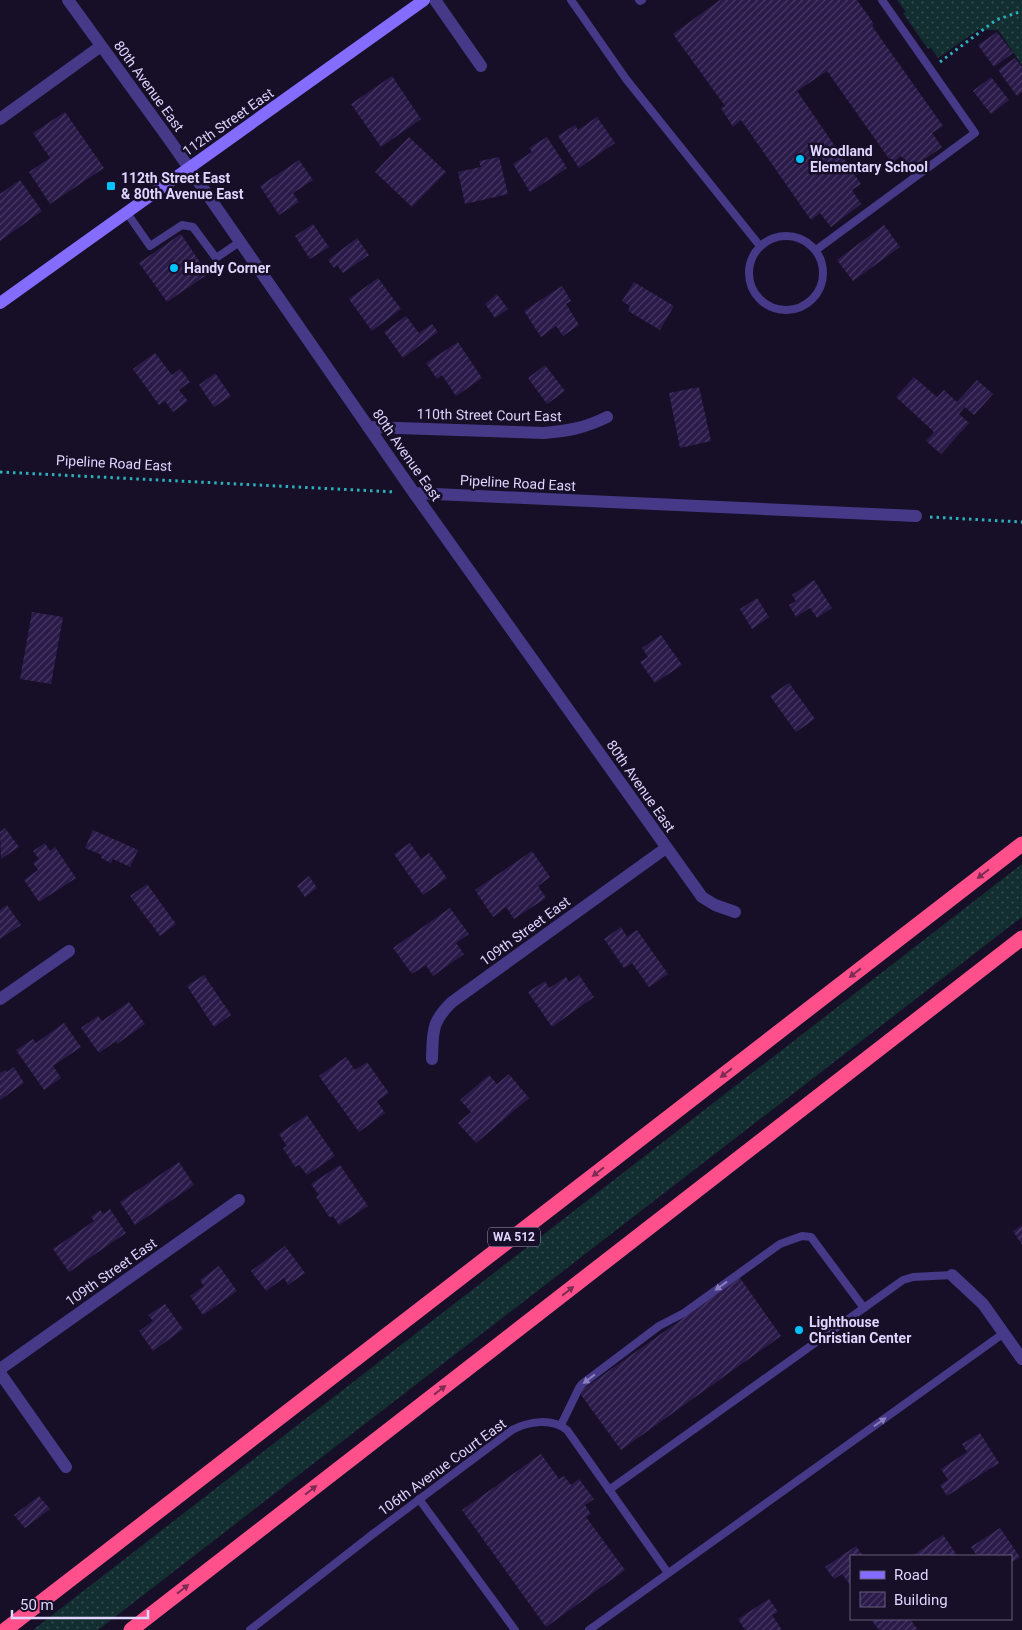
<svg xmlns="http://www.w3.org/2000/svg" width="1022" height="1630" font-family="Roboto,sans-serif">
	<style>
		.grass { fill: url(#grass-dots) }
		.building { fill: url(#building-hatch) }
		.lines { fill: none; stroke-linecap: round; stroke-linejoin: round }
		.path { stroke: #2cb1bc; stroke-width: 3; stroke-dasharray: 2.5 4; stroke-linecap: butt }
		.lane { stroke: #463987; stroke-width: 8 }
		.street { stroke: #463987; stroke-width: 12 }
		.secondary { stroke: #846cff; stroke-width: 12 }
		.highway { stroke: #ff508c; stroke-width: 15 }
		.oneway { fill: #7f2c54 }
		.oneway2 { fill: #8b7fbd }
		.poi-dot { fill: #01c3ff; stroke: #160f27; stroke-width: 2 }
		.labels { text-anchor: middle; stroke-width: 5; stroke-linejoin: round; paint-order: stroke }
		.shield { fill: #160f27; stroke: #a39abe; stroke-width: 1 }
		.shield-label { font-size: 12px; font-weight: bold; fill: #dfd5ff }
		.street-label { font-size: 14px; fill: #dfd5ff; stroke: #160f27 }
		.poi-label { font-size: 14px; font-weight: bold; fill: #dfd5ff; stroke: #160f27; text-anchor: start }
	</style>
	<defs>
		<pattern id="grass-dots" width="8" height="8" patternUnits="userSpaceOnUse" patternTransform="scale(1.25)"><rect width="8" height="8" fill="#122e31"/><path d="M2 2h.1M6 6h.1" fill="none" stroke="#344b50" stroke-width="1.8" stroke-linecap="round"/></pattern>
		<pattern id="building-hatch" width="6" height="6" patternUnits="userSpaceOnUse" patternTransform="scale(1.25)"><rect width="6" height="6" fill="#2a1a49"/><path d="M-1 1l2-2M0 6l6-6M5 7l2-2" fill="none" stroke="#483a64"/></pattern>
	</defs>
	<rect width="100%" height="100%" fill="#160f27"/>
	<g class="grass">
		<polygon points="897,0 1022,0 1022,65 998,30 978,30 938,58 931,48 928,49 903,13 906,12"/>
		<polygon points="1022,864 1022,917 98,1630 33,1630"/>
	</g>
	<g class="building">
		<polygon points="720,0 857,0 874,24 872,26 943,126 932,133 942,147 911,169 901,156 892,163 827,71 797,91 861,184 852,190 861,204 831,227 820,213 811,220 741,120 733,127 721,108 725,106 673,34"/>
		<polygon points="997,32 1013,53 994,67 978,45"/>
		<polygon points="1015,58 1022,67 1022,92 1017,96 998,70"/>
		<polygon points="392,76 421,119 381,147 351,104"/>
		<polygon points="991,77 1009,100 991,114 973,91"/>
		<polygon points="65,112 104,168 50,204 29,172 50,158 33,133"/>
		<polygon points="597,117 615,143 579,168 558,136 575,125 578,130"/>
		<polygon points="409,137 446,172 412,207 375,172"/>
		<polygon points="547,137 567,168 530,192 513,164 532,152 529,148"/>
		<polygon points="499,157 508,194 465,204 458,172 481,167 479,161"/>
		<polygon points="299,160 313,180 293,193 299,202 279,215 260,186"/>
		<polygon points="20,180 42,211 0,241 0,194"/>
		<polygon points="313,224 329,247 310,259 295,236"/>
		<polygon points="884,225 900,247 853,281 837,260"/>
		<polygon points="181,234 208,274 167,302 139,263"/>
		<polygon points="357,238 369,255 343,273 337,265 334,268 328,260"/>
		<polygon points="378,278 401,309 372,331 349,299"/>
		<polygon points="634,282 674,306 660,330 628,311 630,306 622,301"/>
		<polygon points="562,286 571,301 566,304 579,325 563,336 556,326 541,337 524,311"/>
		<polygon points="497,294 508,309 495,318 485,304"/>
		<polygon points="406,316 419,333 432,324 438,332 403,358 384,332"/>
		<polygon points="458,342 482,378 456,396 442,375 437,379 426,363"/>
		<polygon points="155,353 172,375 180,369 190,382 179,390 188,401 173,412 165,401 159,405 133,369"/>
		<polygon points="545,365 565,391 547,404 528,378"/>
		<polygon points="215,373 231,396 214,407 199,385"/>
		<polygon points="914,377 937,397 944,390 957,402 977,380 993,394 974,415 965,407 959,414 969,423 941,454 926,441 934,432 896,397"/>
		<polygon points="699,387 711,441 680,448 669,393"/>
		<polygon points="814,580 832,608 817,618 810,608 796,617 789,605 796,601 792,595"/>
		<polygon points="757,598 769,617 752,629 740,609"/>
		<polygon points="32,612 63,617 51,684 20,679"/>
		<polygon points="661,635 682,665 655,683 640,662 648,657 642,648"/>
		<polygon points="789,683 815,719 796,732 770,696"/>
		<polygon points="5,828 19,847 1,859 0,832"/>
		<polygon points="93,830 138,850 130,867 113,859 111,863 101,858 102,855 85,848"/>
		<polygon points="45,843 50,851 55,847 76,878 39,902 24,880 38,870 33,863 39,859 33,851"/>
		<polygon points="410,843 421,859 429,853 447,878 423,895 394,854"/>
		<polygon points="532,851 550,877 538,886 546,898 514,919 506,907 493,917 475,890"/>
		<polygon points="309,876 317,888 305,897 297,886"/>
		<polygon points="147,884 176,924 160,936 130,896"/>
		<polygon points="7,905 21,925 0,939 0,910"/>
		<polygon points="450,908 469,934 456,943 464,954 433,976 426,965 412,974 393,948"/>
		<polygon points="621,927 627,937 637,930 668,974 649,987 632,963 624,968 604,939"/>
		<polygon points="204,975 231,1015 214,1027 187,986"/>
		<polygon points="579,975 594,997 552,1027 528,992 545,981 549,988 566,977 569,982"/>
		<polygon points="129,1002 145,1024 117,1044 116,1041 99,1053 81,1028 98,1016 102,1021"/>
		<polygon points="64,1023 81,1047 53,1066 61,1078 44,1090 16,1050 33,1039 36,1043"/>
		<polygon points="346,1057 355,1070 367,1062 389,1093 377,1101 385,1113 359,1132 319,1076"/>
		<polygon points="14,1067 24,1083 0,1100 0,1073 6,1070 7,1072"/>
		<polygon points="509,1074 529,1098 476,1143 458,1123 471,1112 460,1100 489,1075 497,1084"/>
		<polygon points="307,1115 335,1156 307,1175 299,1165 295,1167 283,1148 287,1146 279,1134"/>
		<polygon points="179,1162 194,1185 135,1225 120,1202"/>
		<polygon points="340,1165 368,1206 339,1225 333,1216 330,1218 316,1197 319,1195 311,1184"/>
		<polygon points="110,1209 126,1233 69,1272 53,1249 94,1221 91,1217 100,1210 103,1214"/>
		<polygon points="1022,1225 1022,1245 1013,1231"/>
		<polygon points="285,1246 305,1273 288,1285 284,1278 266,1291 251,1271"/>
		<polygon points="219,1266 237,1291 203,1315 190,1296 204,1286 200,1280"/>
		<polygon points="740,1278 781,1336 621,1450 579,1392"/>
		<polygon points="165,1304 183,1329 153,1351 139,1331 153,1321 148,1315"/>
		<polygon points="980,1433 999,1463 947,1496 940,1485 948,1480 941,1469 967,1452 962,1444"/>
		<polygon points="541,1454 559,1479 564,1476 571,1485 579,1479 594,1499 585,1505 591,1514 586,1517 625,1570 546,1627 462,1510"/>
		<polygon points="39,1496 50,1509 25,1528 14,1515"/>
		<polygon points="1000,1528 1020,1557 1011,1563 1011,1556 977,1556 971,1547"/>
		<polygon points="943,1535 957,1555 912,1556"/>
		<polygon points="856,1546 863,1556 851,1556 851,1586 842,1574 834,1579 825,1567"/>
		<polygon points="769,1599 778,1612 772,1615 782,1630 745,1630 738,1619"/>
		<polygon points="875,1619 910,1619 918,1630 879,1630 872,1621"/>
	</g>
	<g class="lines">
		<g class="path">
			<polyline points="940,62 996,20 1022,11"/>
			<polyline points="0,472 396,492"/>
			<polyline points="930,517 1022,522"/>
		</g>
		<g class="lane">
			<polyline points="571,0 626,79 760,246"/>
			<polyline points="639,0 640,1 642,0"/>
			<polyline points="127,213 150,246 182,225 193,227 216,258 241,241"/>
			<circle cx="786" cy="273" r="37"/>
			<polyline points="816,250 975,133 882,0"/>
			<polyline points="561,1425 579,1388 582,1384 659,1326 684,1313 780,1244 802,1236 811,1237 864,1308"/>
			<polyline points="609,1490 903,1280 913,1277 952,1275"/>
			<polyline points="419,1499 515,1630"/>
			<path d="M250,1630L373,1534L512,1430C529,1421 552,1418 567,1430L668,1573"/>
			<polyline points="589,1630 1004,1333"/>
		</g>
		<g class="street">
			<polyline points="68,0 171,142 414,493 702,897 715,905 735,912"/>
			<polyline points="435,0 481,66"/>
			<polyline points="0,119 101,46"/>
			<path d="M368,427L544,433C568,431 585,428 607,417"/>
			<polyline points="414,493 916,516"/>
			<polyline points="0,999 69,951"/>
			<path d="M432,1059C433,1032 431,1022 452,1002L666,848"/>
			<polyline points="952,1275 983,1304 1022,1359"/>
			<polyline points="0,1369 239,1200"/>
			<polyline points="0,1373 66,1467"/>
		</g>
		<polyline class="secondary" points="0,303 424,0"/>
		<g class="highway">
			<polyline points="5,1630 1022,844"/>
			<polyline points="131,1630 1022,938"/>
		</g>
	</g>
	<defs><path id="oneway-solid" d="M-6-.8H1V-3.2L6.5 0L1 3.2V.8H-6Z" transform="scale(1.25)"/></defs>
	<g class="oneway">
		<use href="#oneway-solid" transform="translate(983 874) rotate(142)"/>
		<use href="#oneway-solid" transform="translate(855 973) rotate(142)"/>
		<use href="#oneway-solid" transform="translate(726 1073) rotate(142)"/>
		<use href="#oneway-solid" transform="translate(598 1172) rotate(142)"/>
		<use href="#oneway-solid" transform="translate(568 1291) rotate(-38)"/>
		<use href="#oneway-solid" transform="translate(440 1390) rotate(-38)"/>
		<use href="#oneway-solid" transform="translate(311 1490) rotate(-38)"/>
		<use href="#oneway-solid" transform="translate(183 1589) rotate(-38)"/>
	</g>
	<g class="oneway2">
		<use href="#oneway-solid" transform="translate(721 1286) rotate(144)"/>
		<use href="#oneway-solid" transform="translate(589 1379) rotate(142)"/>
		<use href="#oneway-solid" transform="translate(880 1422) rotate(-35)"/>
	</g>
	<g class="poi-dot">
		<circle cx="800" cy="159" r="5"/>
		<rect x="106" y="181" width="10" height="10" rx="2.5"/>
		<circle cx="174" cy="268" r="5"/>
		<circle cx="799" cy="1330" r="5"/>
	</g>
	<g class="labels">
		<rect class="shield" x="488" y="1227.5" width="52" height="19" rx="4"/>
		<g class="shield-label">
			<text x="514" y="1241">WA 512</text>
		</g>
		<g class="street-label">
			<text transform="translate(149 86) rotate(54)" y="5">80th Avenue East</text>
			<text transform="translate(228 122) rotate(-35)" y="5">112th Street East</text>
			<text transform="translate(489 415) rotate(1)" y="5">110th Street Court East</text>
			<text transform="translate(407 455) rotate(55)" y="5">80th Avenue East</text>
			<text transform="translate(114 463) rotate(3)" y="5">Pipeline Road East</text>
			<text transform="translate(518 483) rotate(3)" y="5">Pipeline Road East</text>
			<text transform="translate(641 786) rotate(55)" y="5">80th Avenue East</text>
			<text transform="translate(525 931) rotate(-36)" y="5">109th Street East</text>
			<text transform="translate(111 1272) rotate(-35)" y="5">109th Street East</text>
			<text transform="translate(442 1467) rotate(-36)" y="5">106th Avenue Court East</text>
		</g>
		<g class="poi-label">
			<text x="810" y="156">Woodland<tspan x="810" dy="16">Elementary School</tspan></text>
			<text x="121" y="183">112th Street East<tspan x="121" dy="16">&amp; 80th Avenue East</tspan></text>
			<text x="184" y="273">Handy Corner</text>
			<text x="809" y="1327">Lighthouse<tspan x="809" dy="16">Christian Center</tspan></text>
		</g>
	</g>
	<rect x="850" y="1555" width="162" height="65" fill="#160f27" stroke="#665e7d"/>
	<rect x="860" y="1571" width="25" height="8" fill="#846cff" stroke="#665e7d"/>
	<text x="894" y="1580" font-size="15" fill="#dfd5ff">Road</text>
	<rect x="860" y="1592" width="25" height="15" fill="url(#building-hatch)" stroke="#665e7d"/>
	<text x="894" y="1605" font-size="15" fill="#dfd5ff">Building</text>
	<path d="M12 1610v8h136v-8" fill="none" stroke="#dfd5ff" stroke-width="2.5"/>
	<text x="20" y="1610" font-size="15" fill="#dfd5ff" stroke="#160f27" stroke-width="4" paint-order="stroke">50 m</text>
</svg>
